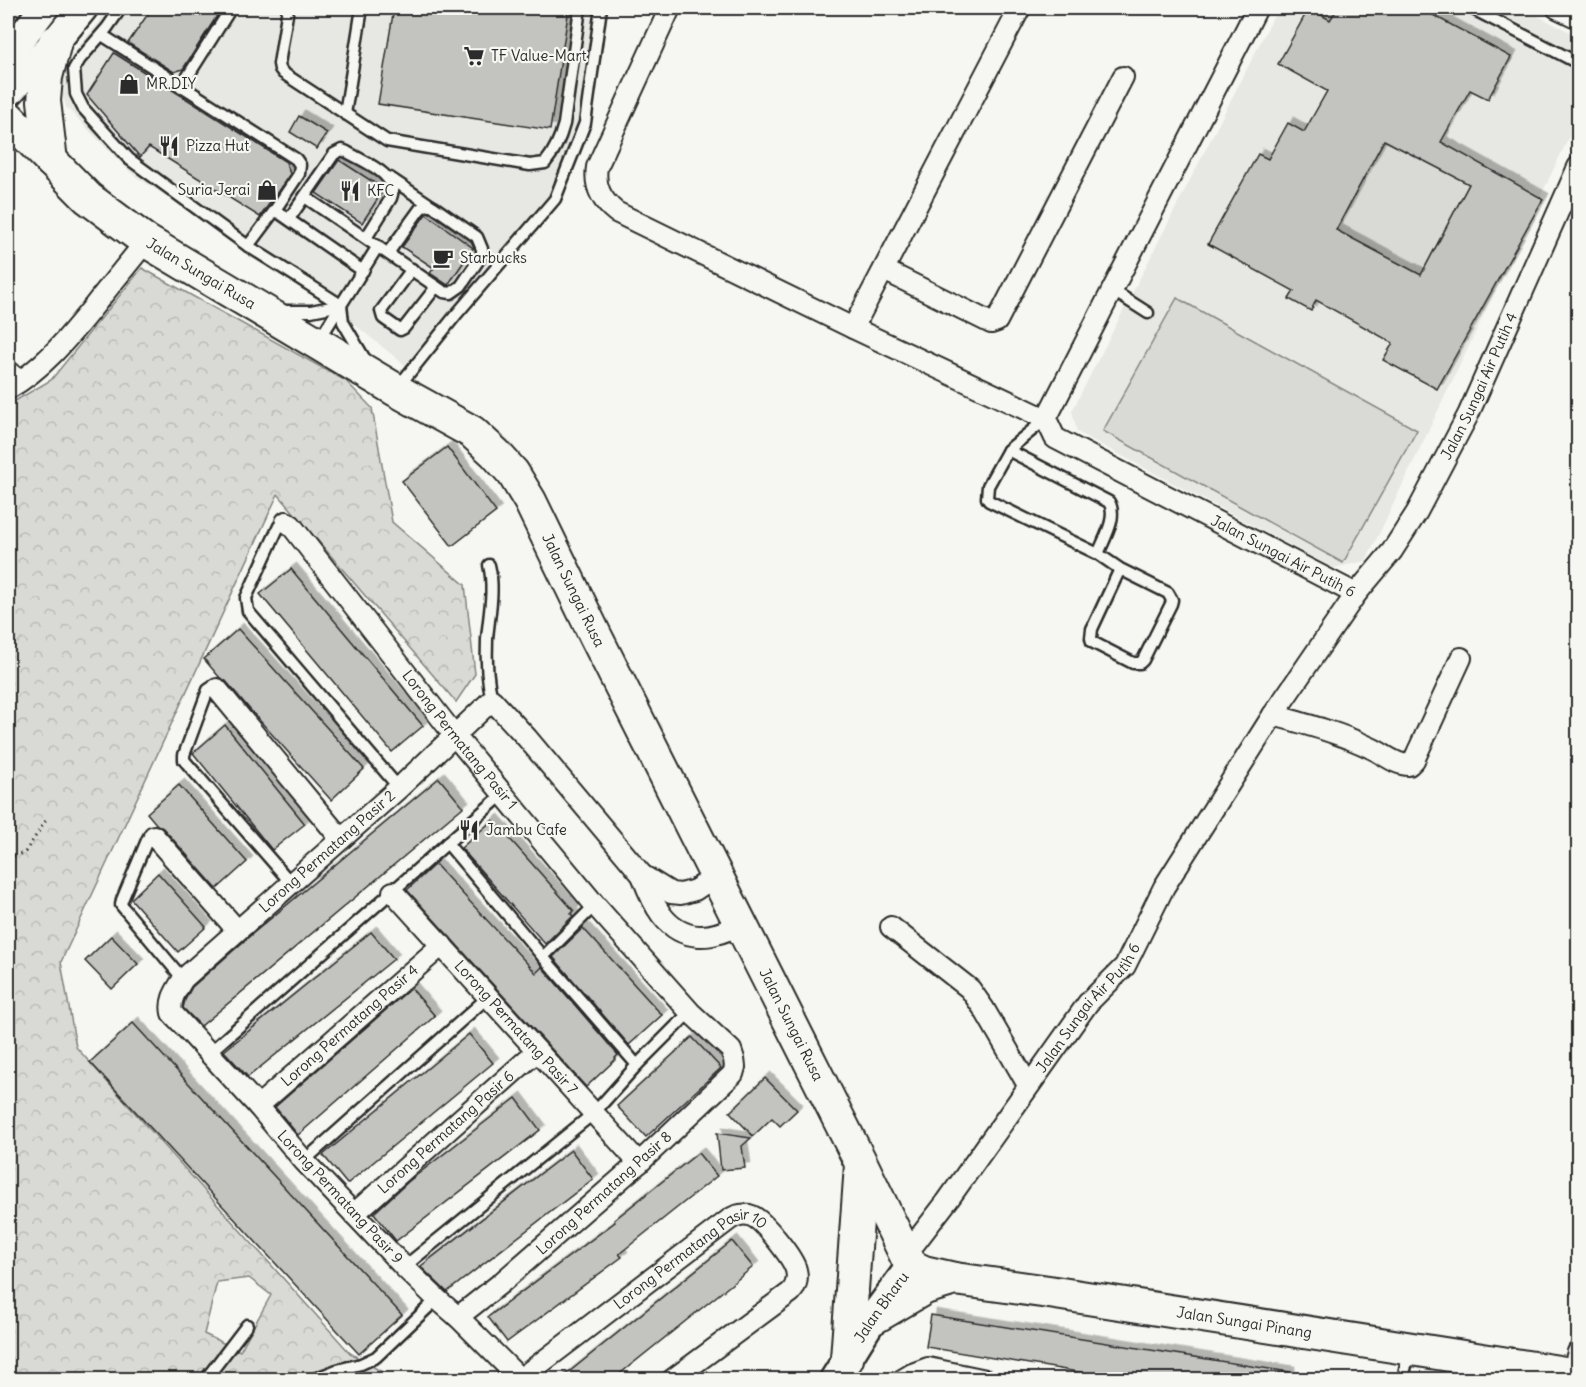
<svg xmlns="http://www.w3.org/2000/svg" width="1586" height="1387" font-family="Delius,sans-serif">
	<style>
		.built { fill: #e7e7e3 }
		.green { fill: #d9d9d5; stroke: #828280; stroke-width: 1.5 }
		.forest { fill: url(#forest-crowns); stroke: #828280; stroke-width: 1.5; fill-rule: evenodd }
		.building { fill: #c3c3c0; stroke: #2b2b2b; stroke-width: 1.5; fill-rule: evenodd; filter: url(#shadow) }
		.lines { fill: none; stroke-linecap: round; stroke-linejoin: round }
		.lane-casing { stroke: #2b2b2b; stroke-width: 15 }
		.street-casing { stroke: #2b2b2b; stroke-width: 24 }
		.secondary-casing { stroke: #2b2b2b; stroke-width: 33 }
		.primary-casing { stroke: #2b2b2b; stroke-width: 36 }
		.path { stroke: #2b2b2b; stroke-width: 3; stroke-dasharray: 1.5 4.5; stroke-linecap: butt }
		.lane { stroke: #f6f6f2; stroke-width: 10 }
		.street { stroke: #f6f6f2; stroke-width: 20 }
		.secondary { stroke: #f6f6f2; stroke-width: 28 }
		.primary { stroke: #f6f6f2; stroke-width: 32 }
		.labels { text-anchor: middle; stroke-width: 4.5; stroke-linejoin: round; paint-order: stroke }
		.poi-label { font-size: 15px; fill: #2b2b2b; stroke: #f6f6f2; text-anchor: start }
		.street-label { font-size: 15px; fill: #2b2b2b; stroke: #f6f6f2 }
	</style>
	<defs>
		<pattern id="forest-crowns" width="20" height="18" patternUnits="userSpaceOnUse" patternTransform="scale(1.5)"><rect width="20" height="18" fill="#d9d9d5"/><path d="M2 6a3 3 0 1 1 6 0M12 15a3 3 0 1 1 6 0" fill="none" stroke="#babab7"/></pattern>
		<filter id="shadow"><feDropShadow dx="5.5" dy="-5.5" stdDeviation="0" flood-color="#0004"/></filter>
	</defs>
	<rect width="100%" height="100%" fill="#f6f6f2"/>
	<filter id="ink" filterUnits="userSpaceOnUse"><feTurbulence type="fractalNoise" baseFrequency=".0167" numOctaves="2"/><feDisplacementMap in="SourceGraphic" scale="12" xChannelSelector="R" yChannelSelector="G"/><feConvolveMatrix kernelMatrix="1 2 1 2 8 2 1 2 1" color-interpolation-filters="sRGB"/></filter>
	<g filter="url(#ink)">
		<g class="built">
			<polygon points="108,8 594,8 578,127 550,196 405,365 314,292 132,174 66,107 63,96 64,66 70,56 98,24"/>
			<polygon points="1278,8 1522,8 1578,36 1578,118 1366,561 1333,568 1077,432 1072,411"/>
		</g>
		<g class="green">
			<polygon points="1384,140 1469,184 1421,275 1336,230"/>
			<polygon points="1177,298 1417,430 1343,563 1103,431"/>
		</g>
		<path class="forest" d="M142,268L346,381L372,408L392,522L465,585L475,674L456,702L278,494L61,962L76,1047L350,1353L394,1379H8V405L51,380ZM249,1278L271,1295L240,1351L204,1334L217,1282Z"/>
		<g class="building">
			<polygon points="152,8 222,8 183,69 174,72 128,43"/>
			<polygon points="394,8 569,8 550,130 378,104"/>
			<path d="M1309,8L1330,20L1338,8H1420L1511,57L1488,99L1470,90L1441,142L1543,199L1437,389L1383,360L1393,343L1316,300L1311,311L1289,299L1294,291L1208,244L1258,154L1268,159L1288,123L1304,132L1327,91L1278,64ZM1384,140L1469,184L1421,275L1336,230Z"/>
			<polygon points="114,53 286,162 290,174 260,217 149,147 140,157 87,95"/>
			<polygon points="299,116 327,133 317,149 290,132"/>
			<polygon points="339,160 384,189 362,223 316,193"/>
			<polygon points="426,214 473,248 448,285 430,273 434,268 402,247"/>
			<polygon points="447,447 496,512 452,546 402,481"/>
			<polygon points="291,569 423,726 392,752 260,594"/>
			<polygon points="238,629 364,769 331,800 252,712 226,681 220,678 204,659"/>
			<polygon points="225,725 305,824 272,850 193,753"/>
			<polygon points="439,778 463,807 201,1026 183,1008 185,1000 192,987 251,935"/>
			<polygon points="179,785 247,862 217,889 163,828 157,825 147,813"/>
			<polygon points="493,820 574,911 571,914 573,916 545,944 461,848"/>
			<polygon points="435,864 536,973 542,967 618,1055 615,1058 616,1059 586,1087 407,890"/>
			<polygon points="158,873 206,927 178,952 131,899"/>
			<polygon points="583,928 662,1015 629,1045 553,957"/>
			<polygon points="371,932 394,959 248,1077 224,1051"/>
			<polygon points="111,936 138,964 112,989 85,961"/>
			<polygon points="411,988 435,1016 298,1135 275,1107"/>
			<polygon points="133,1023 402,1315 359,1354 90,1062"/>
			<polygon points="469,1034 493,1063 347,1184 323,1155"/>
			<polygon points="692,1037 721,1068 646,1137 617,1106"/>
			<polygon points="765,1078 797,1110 780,1126 772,1118 753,1136 730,1112"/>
			<polygon points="516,1098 540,1130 396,1241 374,1213 409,1181"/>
			<polygon points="717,1133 751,1138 742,1146 745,1168 721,1170"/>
			<polygon points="571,1150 593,1179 447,1292 422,1268 421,1266"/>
			<polygon points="698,1153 717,1176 619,1254 622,1257 507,1342 488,1317 615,1222 614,1220"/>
			<polygon points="732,1241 753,1267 612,1380 559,1380"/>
			<polygon points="931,1315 1289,1372 1289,1380 1127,1380 926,1347"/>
		</g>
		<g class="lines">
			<g class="lane-casing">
				<g id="lane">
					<polyline points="121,8 107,28 80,59 74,69 76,94 83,108 129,159 248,246 341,305 343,322 366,361"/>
					<path d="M288,8L279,64L280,69L283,73L387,141L530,165L545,163C555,151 560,139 564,124L580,8"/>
					<polyline points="1471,8 1578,63"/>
					<polyline points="102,35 296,159 300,165 299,174 275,210 248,246"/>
					<polyline points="181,87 231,8"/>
					<polyline points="345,114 362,8"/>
					<polyline points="390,178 432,206"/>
					<polyline points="305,197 444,292 451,293 461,286 482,255 482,249 477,237 434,207 426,205 420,209 388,253"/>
					<polyline points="275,210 363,271"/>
					<path d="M289,219L334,154L342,150L347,152C364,162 400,175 391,198L366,238"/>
					<polyline points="412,269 381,311 383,318 400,330 404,328 436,287"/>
					<polyline points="1112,290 1148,313"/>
					<polyline points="283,311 311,311 341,305"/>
					<polyline points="319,340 378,246"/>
					<polyline points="8,365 25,379"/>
					<polyline points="398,387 455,316 555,199 585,123 601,8"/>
					<polyline points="1046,419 1008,450 988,486 987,498 989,501 1098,554 1120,569 1168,593 1172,600 1171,604 1143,660 1140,663 1133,663 1092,642 1091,638 1092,629 1120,569"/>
					<path d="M1008,450L1109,502C1118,517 1104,539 1098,554"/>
					<polyline points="286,522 279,526 246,598 248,611 399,788"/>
					<path d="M489,565C495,589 489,615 487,639C486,660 487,680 492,700"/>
					<polyline points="217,689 211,688 208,690 184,755 184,760 291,883"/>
					<polyline points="154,836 148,838 122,900 121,905 183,979"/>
					<polyline points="447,843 543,957 637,1065"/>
					<polyline points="543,957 595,905"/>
					<polyline points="209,1053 503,794"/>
					<polyline points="304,1161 488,997"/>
					<polyline points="404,1267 594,1113 637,1065 690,1012"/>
					<polyline points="205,1380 247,1325"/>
					<polyline points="312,1380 337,1370 361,1364 376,1357 437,1299"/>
					<polyline points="1403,1380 1409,1350"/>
				</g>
			</g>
			<g class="street-casing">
				<g id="street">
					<path d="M670,8L597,167C594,186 601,200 616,212L853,328L1046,419"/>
					<polyline points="1557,8 1578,18"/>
					<polyline points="884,270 991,323 997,321 1123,77"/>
					<polyline points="853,328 1020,8"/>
					<path d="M8,389C45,367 67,339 94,306C111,284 129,263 146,241"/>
					<polyline points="1046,419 1257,8"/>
					<path id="s1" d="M1046,419L1055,438L1356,594"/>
					<path id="s2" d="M286,522L291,525L455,736L595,905L690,1012L731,1050L734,1059L735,1067L733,1074L639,1163L501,1283L458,1317"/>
					<polyline points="217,689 341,839"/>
					<path d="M1273,715C1306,724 1340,733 1371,748C1383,753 1395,765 1409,765L1414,760L1461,658"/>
					<polyline points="154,836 237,930"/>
					<path d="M642,875C652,902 665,934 699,936C713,937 728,930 740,925"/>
					<path id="s3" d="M393,892L639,1163"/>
					<polyline points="891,927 970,989 984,1009 1028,1085"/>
					<path id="s4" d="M258,1106L442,945"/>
					<path id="s5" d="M354,1214L537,1051"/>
					<path id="s6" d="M905,1256L948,1200L1088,1003L1125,966L1164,887L1273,715L1356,594L1392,551L1417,512L1468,415L1578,167"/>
					<path id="s7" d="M520,1379L730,1219C736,1215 745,1213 752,1216C764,1221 793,1258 796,1270C798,1278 797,1285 791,1292L672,1380"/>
					<path id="s8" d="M521,1380L458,1317L437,1299L404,1267L304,1161L258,1106L172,1013C169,999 177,990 183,979L399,788L492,700L527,738L642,875L671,893L681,894L695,890L716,876"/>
					<polyline points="902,1380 912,1374 928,1368 986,1380"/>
					<polyline points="1571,1380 1578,1352"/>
				</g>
			</g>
			<g class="secondary-casing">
				<g id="secondary">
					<polyline points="8,55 44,8"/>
					<polyline points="8,93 55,42 83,8"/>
					<path id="s9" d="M834,1380L872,1319L911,1266"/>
				</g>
			</g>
			<g class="primary-casing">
				<g id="primary">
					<path id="s10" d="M8,117L88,198L146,241L396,390L472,432L495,453L513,473L530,501L595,635L862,1165L911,1266L924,1272L955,1279L1049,1292L1578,1375"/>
					<polyline points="51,161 44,101 46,77 55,42"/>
					<polyline points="872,1319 925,1288 955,1279"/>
					<polyline points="847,1359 861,1165"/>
				</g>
			</g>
			<g class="path">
				<polyline points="8,660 8,661"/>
				<polyline points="8,858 25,852 47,819"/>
			</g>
			<use href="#lane" class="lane"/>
			<use href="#street" class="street"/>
			<use href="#secondary" class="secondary"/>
			<use href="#primary" class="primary"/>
		</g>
	</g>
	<defs>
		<g id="supermarket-bare" transform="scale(1.62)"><path d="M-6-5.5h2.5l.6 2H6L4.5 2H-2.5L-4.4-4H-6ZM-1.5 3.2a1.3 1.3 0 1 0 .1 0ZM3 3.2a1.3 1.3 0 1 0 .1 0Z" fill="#2b2b2b" stroke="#f6f6f2" stroke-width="2.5" paint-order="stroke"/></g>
		<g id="shop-bare" transform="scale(1.62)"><path d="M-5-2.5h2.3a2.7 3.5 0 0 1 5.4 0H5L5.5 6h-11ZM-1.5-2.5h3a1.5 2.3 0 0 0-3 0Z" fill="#2b2b2b" stroke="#f6f6f2" stroke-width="2.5" paint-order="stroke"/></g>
		<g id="restaurant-bare" transform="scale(1.62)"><path d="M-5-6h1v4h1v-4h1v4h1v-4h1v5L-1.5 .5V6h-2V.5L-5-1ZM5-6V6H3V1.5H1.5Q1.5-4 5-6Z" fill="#2b2b2b" stroke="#f6f6f2" stroke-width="2.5" paint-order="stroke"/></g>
		<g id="cafe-bare" transform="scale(1.62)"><path d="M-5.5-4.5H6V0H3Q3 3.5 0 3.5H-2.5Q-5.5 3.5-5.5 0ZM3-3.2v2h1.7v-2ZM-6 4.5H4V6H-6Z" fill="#2b2b2b" stroke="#f6f6f2" stroke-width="2.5" paint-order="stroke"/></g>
	</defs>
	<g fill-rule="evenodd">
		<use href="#supermarket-bare" x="474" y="56"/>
		<use href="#shop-bare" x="129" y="84"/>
		<use href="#restaurant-bare" x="169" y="146"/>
		<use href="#shop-bare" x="267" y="190"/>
		<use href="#restaurant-bare" x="350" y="191"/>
		<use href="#cafe-bare" x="443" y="258"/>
		<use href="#restaurant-bare" x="469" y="830"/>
	</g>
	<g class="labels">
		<g class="poi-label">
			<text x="491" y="61">TF Value-Mart</text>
			<text x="146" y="89">MR.DIY</text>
			<text x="186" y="151">Pizza Hut</text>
			<text x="250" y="195" text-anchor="end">Suria Jerai</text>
			<text x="367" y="196">KFC</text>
			<text x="460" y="263">Starbucks</text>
			<text x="486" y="835">Jambu Cafe</text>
		</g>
		<g class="street-label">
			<text dy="5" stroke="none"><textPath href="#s10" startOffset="250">Jalan Sungai Rusa</textPath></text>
			<text dy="5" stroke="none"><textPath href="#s6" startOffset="1046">Jalan Sungai Air Putih 4</textPath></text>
			<text dy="5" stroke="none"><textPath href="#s1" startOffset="278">Jalan Sungai Air Putih 6</textPath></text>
			<text dy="5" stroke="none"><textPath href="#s10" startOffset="754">Jalan Sungai Rusa</textPath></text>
			<text dy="5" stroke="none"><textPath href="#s2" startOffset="279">Lorong Permatang Pasir 1</textPath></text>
			<text dy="5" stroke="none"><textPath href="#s8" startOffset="736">Lorong Permatang Pasir 2</textPath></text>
			<text dy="5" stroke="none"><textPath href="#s6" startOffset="309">Jalan Sungai Air Putih 6</textPath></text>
			<text dy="5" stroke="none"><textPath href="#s4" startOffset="122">Lorong Permatang Pasir 4</textPath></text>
			<text dy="5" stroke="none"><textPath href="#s10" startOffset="1240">Jalan Sungai Rusa</textPath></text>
			<text dy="5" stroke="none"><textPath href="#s3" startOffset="183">Lorong Permatang Pasir 7</textPath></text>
			<text dy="5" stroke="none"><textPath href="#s5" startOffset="123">Lorong Permatang Pasir 6</textPath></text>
			<text transform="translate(604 1193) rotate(-42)" y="5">Lorong Permatang Pasir 8</text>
			<text transform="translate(340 1197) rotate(47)" y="5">Lorong Permatang Pasir 9</text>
			<text dy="5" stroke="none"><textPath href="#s7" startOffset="212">Lorong Permatang Pasir 10</textPath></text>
			<text dy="5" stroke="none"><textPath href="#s9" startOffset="87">Jalan Bharu</textPath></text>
			<text dy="5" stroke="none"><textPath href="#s10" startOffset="1848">Jalan Sungai Pinang</textPath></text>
		</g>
	</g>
	<rect width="1586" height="1387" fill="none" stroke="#f6f6f2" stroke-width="30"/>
	<rect x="15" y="15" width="1556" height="1357" fill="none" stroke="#2b2b2b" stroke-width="2" filter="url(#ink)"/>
</svg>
